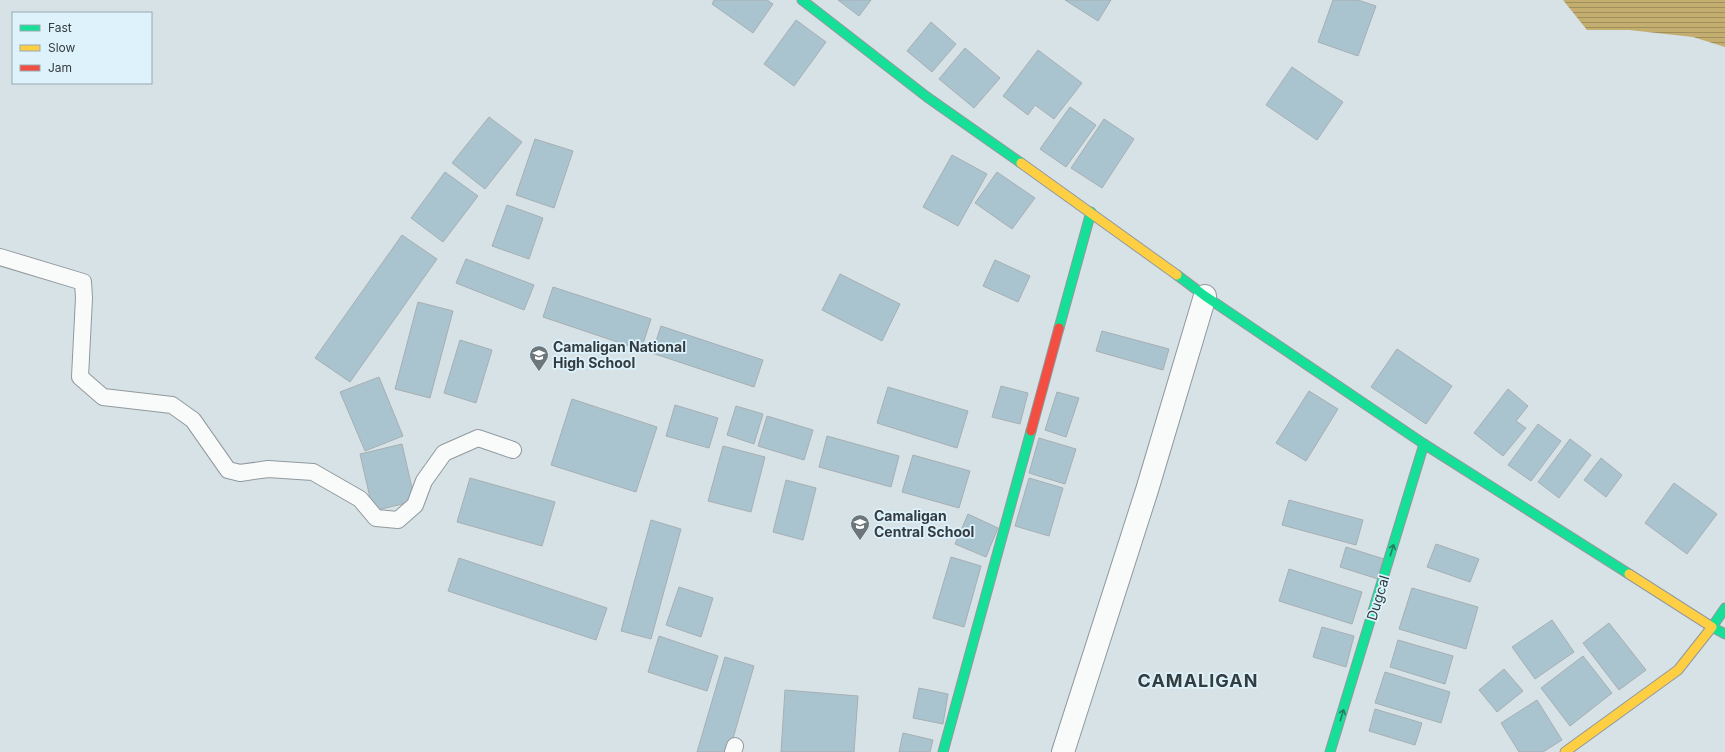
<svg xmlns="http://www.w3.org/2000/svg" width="1725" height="752" font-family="Inter,sans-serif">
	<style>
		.water { fill: url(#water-rules) }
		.building { fill: #aac4cf; stroke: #a6afb3 }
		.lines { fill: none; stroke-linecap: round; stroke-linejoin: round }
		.lane-casing { stroke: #91999d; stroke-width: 18 }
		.street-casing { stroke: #91999d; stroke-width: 24 }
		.fast-casing { stroke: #91999d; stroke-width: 11 }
		.slow-casing { stroke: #91999d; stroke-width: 11 }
		.jam-casing { stroke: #91999d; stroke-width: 11 }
		.lane { stroke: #f9fbfb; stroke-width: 16 }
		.street { stroke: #f9fbfb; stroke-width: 22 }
		.fast { stroke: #16e098; stroke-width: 9 }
		.slow { stroke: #ffcf43; stroke-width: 9 }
		.jam { stroke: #f24e42; stroke-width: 9 }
		.oneway { stroke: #287e63 }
		.labels { text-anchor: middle; stroke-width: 3.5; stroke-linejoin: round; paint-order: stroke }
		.poi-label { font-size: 14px; font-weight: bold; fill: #343c40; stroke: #ddf2fb; text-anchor: start }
		.street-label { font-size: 14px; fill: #343c40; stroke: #ddf2fb }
		.district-label { font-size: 18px; font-weight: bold; letter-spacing: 1px; fill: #343c40; stroke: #ddf2fb }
	</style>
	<defs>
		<pattern id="water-rules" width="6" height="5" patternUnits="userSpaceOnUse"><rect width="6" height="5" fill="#c3ae6f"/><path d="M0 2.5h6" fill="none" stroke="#9f8f5d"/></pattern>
	</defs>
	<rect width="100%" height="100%" fill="#d7e2e7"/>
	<polygon class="water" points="1563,0 1725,0 1725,47 1693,37 1629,30 1587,30"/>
	<g class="building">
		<polygon points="714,0 767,0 773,4 753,33 712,4"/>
		<polygon points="838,0 871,0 859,16"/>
		<polygon points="1065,0 1111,0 1098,21"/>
		<polygon points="1333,0 1358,0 1376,6 1358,56 1318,42"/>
		<polygon points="796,20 826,42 794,86 764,64"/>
		<polygon points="931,22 956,44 932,72 907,51"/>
		<polygon points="965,48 1000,78 974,108 939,79"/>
		<polygon points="1038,50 1082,83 1054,119 1035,105 1028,115 1003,96"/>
		<polygon points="1292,67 1343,102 1317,140 1266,105"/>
		<polygon points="1070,107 1096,125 1066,167 1040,149"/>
		<polygon points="489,117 522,142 485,189 452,163"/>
		<polygon points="1104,119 1134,139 1102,188 1071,168"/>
		<polygon points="535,139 573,151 554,208 516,195"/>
		<polygon points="952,155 987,174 958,226 923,207"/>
		<polygon points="445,172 478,196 443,242 411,218"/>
		<polygon points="997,172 1035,198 1012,229 975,203"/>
		<polygon points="507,205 543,218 529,259 492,246"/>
		<polygon points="402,235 437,259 350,382 315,358"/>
		<polygon points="466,259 534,285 524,310 456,283"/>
		<polygon points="995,260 1030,276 1018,302 983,286"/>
		<polygon points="840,274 900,304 882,341 822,310"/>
		<polygon points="553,287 651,319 641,350 543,317"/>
		<polygon points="418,302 453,311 430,398 395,389"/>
		<polygon points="661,326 763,360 754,387 652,353"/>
		<polygon points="1102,331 1169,349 1163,370 1096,351"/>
		<polygon points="460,340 492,350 476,403 444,393"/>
		<polygon points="1397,349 1452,386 1426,424 1371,387"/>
		<polygon points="379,377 403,436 365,451 340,392"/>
		<polygon points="1001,386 1028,393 1020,424 992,417"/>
		<polygon points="888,387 968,411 957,448 877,423"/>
		<polygon points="1508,389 1528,406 1516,421 1526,428 1503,456 1474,433"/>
		<polygon points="1309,391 1338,409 1306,461 1276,443"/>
		<polygon points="1057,392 1079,398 1066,437 1045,430"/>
		<polygon points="572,399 657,427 636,492 551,465"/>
		<polygon points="675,405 718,418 709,448 666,436"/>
		<polygon points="736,406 763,414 754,444 727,435"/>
		<polygon points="767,416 813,430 804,460 758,446"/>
		<polygon points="1538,424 1561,441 1531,481 1508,465"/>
		<polygon points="827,436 899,456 891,487 819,467"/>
		<polygon points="1039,438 1076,449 1065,484 1029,473"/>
		<polygon points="1570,439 1591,455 1559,498 1538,482"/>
		<polygon points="402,444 415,501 373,511 360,454"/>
		<polygon points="723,446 765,457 751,512 708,501"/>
		<polygon points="913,455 970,471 959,508 902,492"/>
		<polygon points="1601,458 1622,475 1606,497 1584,480"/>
		<polygon points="470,478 555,502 542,546 457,522"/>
		<polygon points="1029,478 1063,488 1049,536 1015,526"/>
		<polygon points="786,480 816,488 803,540 773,532"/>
		<polygon points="1674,483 1717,514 1687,554 1645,523"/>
		<polygon points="1289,500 1363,520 1356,545 1282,525"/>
		<polygon points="968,514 998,528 986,557 955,544"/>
		<polygon points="651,520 681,529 651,639 621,631"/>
		<polygon points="1436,544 1479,559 1470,582 1427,567"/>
		<polygon points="1346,547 1384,559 1378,579 1340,567"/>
		<polygon points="951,557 981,566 964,627 933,618"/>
		<polygon points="459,558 607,608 596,640 448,591"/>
		<polygon points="1289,569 1362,592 1352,624 1279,601"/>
		<polygon points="679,587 713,598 701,637 666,625"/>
		<polygon points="1412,588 1478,607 1466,649 1399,629"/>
		<polygon points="1552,620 1574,652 1535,679 1512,647"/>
		<polygon points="1609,623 1646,670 1619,690 1583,643"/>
		<polygon points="1322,627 1354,636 1346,667 1313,657"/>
		<polygon points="659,636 718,656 707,691 648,672"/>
		<polygon points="1398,640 1453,656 1445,684 1390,667"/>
		<polygon points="1583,656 1612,693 1570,726 1541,688"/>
		<polygon points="725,657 754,666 729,752 697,752"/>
		<polygon points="1504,669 1523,691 1497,712 1479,690"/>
		<polygon points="1385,672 1450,692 1441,723 1375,703"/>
		<polygon points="919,688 948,694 943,724 913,718"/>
		<polygon points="785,690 858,696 854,752 781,752"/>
		<polygon points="1537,700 1562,740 1543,752 1519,752 1501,723"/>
		<polygon points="1375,709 1422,723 1415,745 1369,731"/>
		<polygon points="903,733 933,740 930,752 899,752"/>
	</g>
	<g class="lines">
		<g class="lane-casing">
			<g id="lane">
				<polyline points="0,257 83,282 84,298 80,377 103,397 172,405 193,420 228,470 240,473 268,469 313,472 360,499 376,518 398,520 415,505 424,481 444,453 478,438 513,450"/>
				<polyline points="733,752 735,746"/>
			</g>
		</g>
		<g class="street-casing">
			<polyline id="street" points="1063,752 1147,490 1205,296"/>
		</g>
		<g class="fast-casing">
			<g id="fast">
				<polyline points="802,0 927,97 1021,163"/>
				<polyline points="1177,275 1205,296 1424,444 1629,574"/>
				<polyline points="1059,328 1091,212"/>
				<polyline points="1725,608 1712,627 1725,634"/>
				<polyline points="943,752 1031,431"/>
				<polyline points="1330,752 1424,444"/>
			</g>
		</g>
		<g class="slow-casing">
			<g id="slow">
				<polyline points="1021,163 1177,275"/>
				<polyline points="1565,752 1678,670 1712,627 1629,574"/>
			</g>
		</g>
		<g class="jam-casing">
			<polyline id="jam" points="1031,431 1059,328"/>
		</g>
		<use href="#lane" class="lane"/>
		<use href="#street" class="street"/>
		<use href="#fast" class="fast"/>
		<use href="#slow" class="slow"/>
		<use href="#jam" class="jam"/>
	</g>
	<defs><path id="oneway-shaft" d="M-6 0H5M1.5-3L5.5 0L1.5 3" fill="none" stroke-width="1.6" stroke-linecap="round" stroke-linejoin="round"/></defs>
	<g class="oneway">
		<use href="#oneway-shaft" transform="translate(1392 550) rotate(-73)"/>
		<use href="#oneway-shaft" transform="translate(1342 715) rotate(-73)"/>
	</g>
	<defs>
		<g id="school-pin" transform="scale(1)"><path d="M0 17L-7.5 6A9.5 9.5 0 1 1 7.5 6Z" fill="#6d767a" stroke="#ddf2fb"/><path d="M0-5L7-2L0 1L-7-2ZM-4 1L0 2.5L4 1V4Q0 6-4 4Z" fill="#fff"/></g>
	</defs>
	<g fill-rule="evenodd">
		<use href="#school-pin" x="539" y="355"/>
		<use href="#school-pin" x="860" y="524"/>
	</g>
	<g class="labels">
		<g class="poi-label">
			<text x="553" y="352">Camaligan National<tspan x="553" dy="16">High School</tspan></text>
			<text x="874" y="521">Camaligan<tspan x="874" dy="16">Central School</tspan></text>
		</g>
		<g class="street-label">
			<text transform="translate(1378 598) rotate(-73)" y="5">Dugcal</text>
		</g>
		<g class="district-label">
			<text x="1198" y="687">CAMALIGAN</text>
		</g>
	</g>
	<rect x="12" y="12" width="140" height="72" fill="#ddf2fb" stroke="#99a9b0"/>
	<rect x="20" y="25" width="20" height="6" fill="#16e098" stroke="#99a9b0"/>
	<text x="48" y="32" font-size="12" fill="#343c40">Fast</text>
	<rect x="20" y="45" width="20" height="6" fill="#ffcf43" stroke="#99a9b0"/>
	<text x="48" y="52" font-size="12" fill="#343c40">Slow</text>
	<rect x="20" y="65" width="20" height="6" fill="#f24e42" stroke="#99a9b0"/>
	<text x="48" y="72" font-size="12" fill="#343c40">Jam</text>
</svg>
